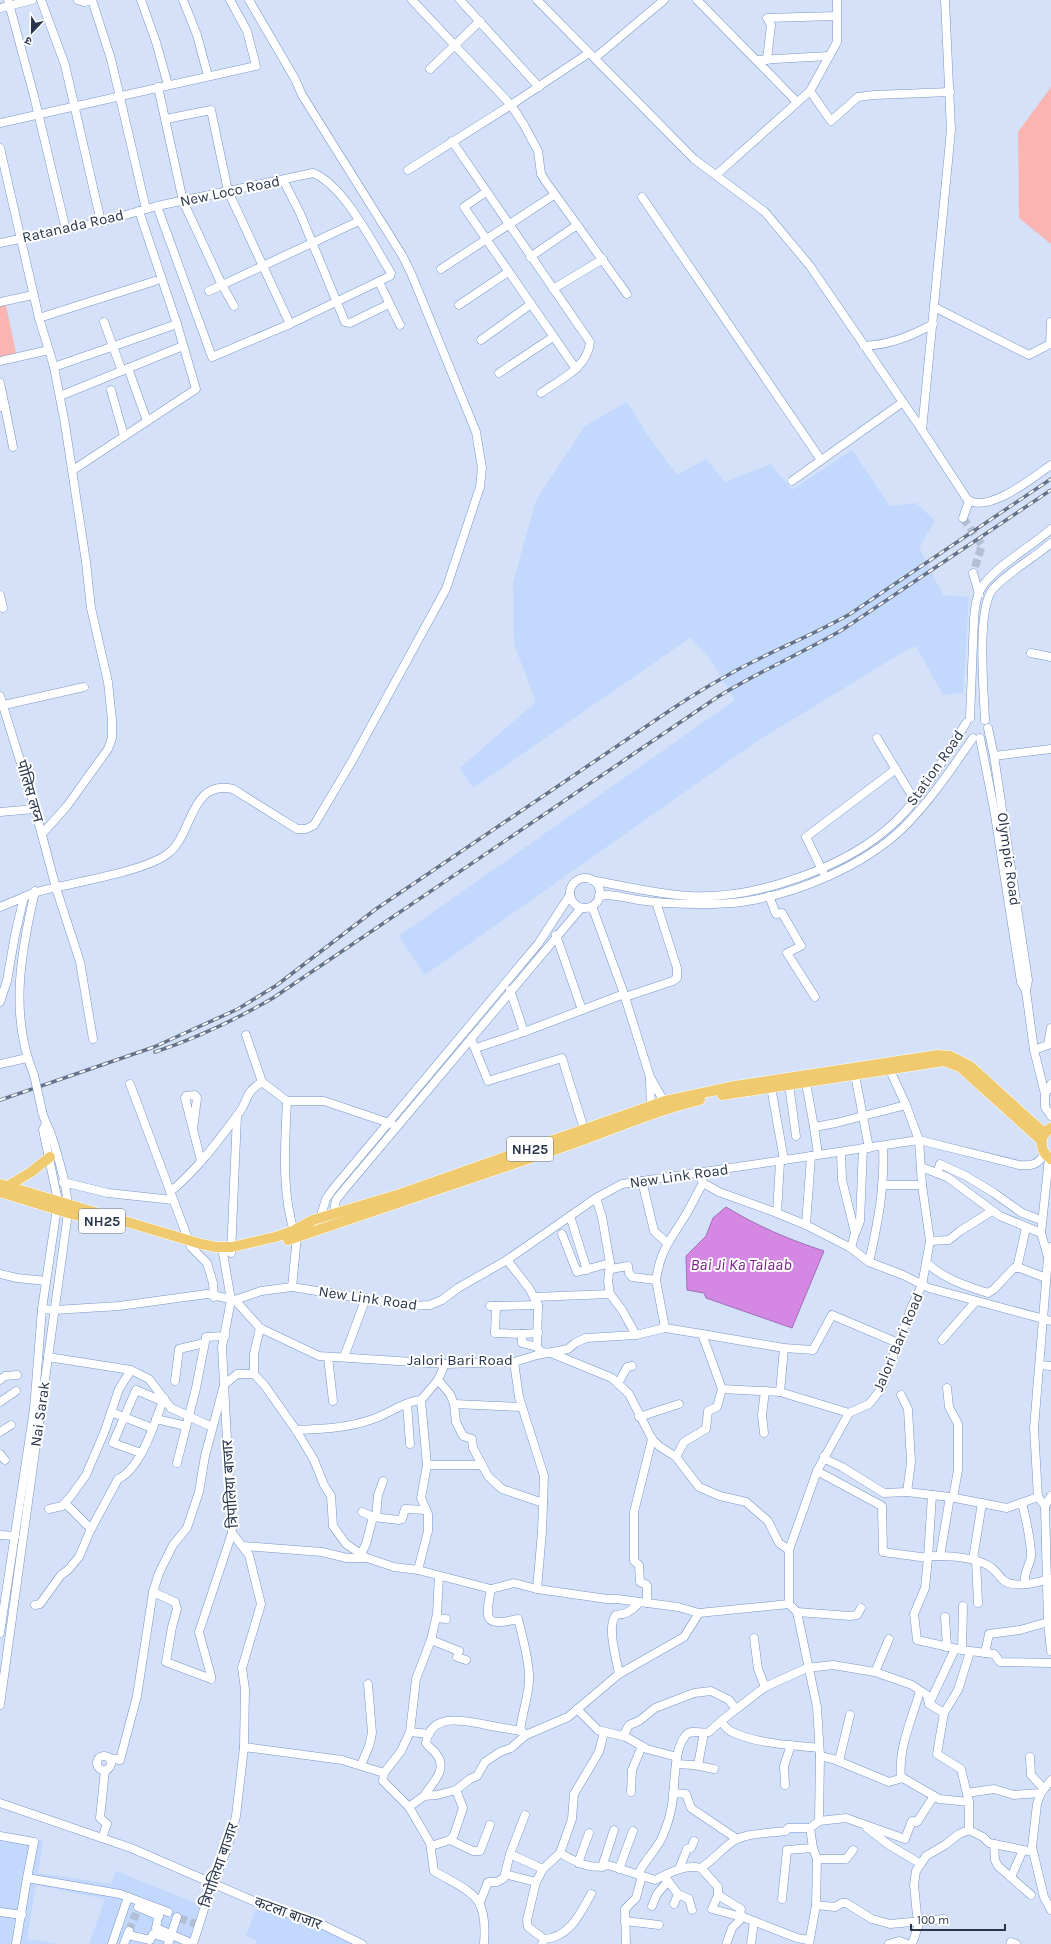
<svg xmlns="http://www.w3.org/2000/svg" width="1051" height="1944" font-family="Karla,'Noto Sans Devanagari',sans-serif">
	<style>
		.built { fill: #c2d8fd }
		.green { fill: #fab5b3 }
		.water { fill: #d488e3; stroke: #a06fb5 }
		.lines { fill: none; stroke-linecap: round; stroke-linejoin: round }
		.minor-tunnel { stroke: #b2bfd5; stroke-width: 8; stroke-dasharray: 8 4; stroke-linecap: butt }
		.minor-casing { stroke: #7896c9; stroke-width: 9 }
		.major-casing { stroke: #fff; stroke-width: 11 }
		.minor { stroke: #fff; stroke-width: 8 }
		.major { stroke: #efca6e; stroke-width: 10 }
		.rail-casing { stroke: #657288; stroke-width: 3.5 }
		.rail { stroke: #fff; stroke-width: 2; stroke-dasharray: 6; stroke-linecap: butt }
		.minor-bridge-casing { stroke: #7896c9; stroke-width: 9; stroke-linecap: butt }
		.minor-bridge { stroke: #fff; stroke-width: 8 }
		.labels { text-anchor: middle; stroke-width: 4; stroke-linejoin: round; paint-order: stroke }
		.shield { fill: #fff; stroke: #687280; stroke-width: 1 }
		.shield-label { font-size: 14px; font-weight: bold; fill: #28354a }
		.street-label { font-size: 15px; fill: #28354a; stroke: #fff }
		.water-label { font-size: 16px; font-style: italic; fill: #7d208d; stroke: #fff }
	</style>
	<rect width="100%" height="100%" fill="#d4e1f8"/>
	<g class="built">
		<polygon points="627,402 650,439 677,475 706,459 725,482 771,464 792,490 852,450 890,506 916,503 935,521 919,547 943,595 969,597 963,693 943,695 916,646 905,651 757,741 425,975 399,936 735,700 708,656 690,638 473,788 460,768 536,702 514,644 513,583 536,500 585,426"/>
		<polygon points="0,1833 43,1841 38,1873 111,1884 116,1871 203,1906 193,1944 89,1944 105,1899 36,1885 27,1939 58,1944 0,1944"/>
		<polygon points="258,1903 362,1944 256,1944 256,1940 246,1936"/>
	</g>
	<g class="green">
		<polygon points="1051,87 1051,244 1019,218 1018,132"/>
		<polygon points="5,301 17,358 0,361 0,302"/>
	</g>
	<path class="water" d="M726,1207C757,1226 790,1240 824,1251L792,1328L706,1298L704,1293L687,1290L686,1256L706,1236L713,1218Z"/>
	<g class="lines">
		<g class="minor-tunnel">
			<polyline points="963,518 982,545 973,573"/>
			<polyline points="179,1918 196,1924"/>
			<polyline points="129,1931 136,1913"/>
		</g>
		<g class="minor-casing">
			<g id="minor">
				<polyline points="8,0 34,96 66,230"/>
				<polyline points="41,0 65,65 101,222"/>
				<polyline points="78,0 84,2 92,0"/>
				<polyline points="92,0 111,59 146,209"/>
				<polyline points="141,0 156,42 168,85"/>
				<polyline points="183,0 197,35 208,76"/>
				<polyline points="412,0 511,105 524,125 538,151 541,174 546,182 627,294"/>
				<polyline points="460,0 539,87"/>
				<path d="M537,0L694,159L765,212L810,266L922,430L967,499C987,515 1034,477 1051,465"/>
				<polyline points="697,0 756,60 829,56"/>
				<polyline points="0,8 32,0"/>
				<polyline points="595,58 664,0"/>
				<polyline points="756,60 797,102"/>
				<polyline points="767,60 771,25 767,18 836,16"/>
				<polyline points="430,69 480,21"/>
				<polyline points="158,87 183,201 222,285 359,221"/>
				<polyline points="810,91 831,121 858,97 874,95 950,92"/>
				<polyline points="166,119 211,110 228,191 290,324"/>
				<polyline points="0,123 256,66 247,31 230,0"/>
				<path d="M452,141L590,342C588,368 559,380 541,393"/>
				<polyline points="0,148 39,318 54,367 65,424 86,562 91,608 108,682 112,720 112,738 108,749 67,806 42,834"/>
				<polyline points="408,170 511,105 589,53"/>
				<polyline points="716,175 810,91 837,42 837,0"/>
				<polyline points="283,180 300,213 345,322 350,323 389,304"/>
				<polyline points="486,192 464,207 576,369"/>
				<polyline points="642,197 821,460"/>
				<path d="M0,243L101,222L157,206L313,173C344,185 373,244 391,273L390,276L290,324L212,357L157,206"/>
				<polyline points="530,257 577,225"/>
				<polyline points="441,269 554,195"/>
				<polyline points="379,282 400,325"/>
				<polyline points="553,289 603,259"/>
				<polyline points="209,291 222,285 234,306"/>
				<polyline points="0,302 33,295"/>
				<polyline points="459,305 508,272"/>
				<polyline points="934,307 1029,355 1050,344 1051,322"/>
				<polyline points="39,318 155,281"/>
				<polyline points="104,322 122,371"/>
				<polyline points="481,340 531,304"/>
				<path d="M864,346C889,345 910,337 933,324"/>
				<polyline points="0,361 49,350"/>
				<polyline points="54,367 177,324"/>
				<polyline points="128,368 147,421"/>
				<polyline points="499,373 553,337"/>
				<polyline points="0,383 5,407 1,407"/>
				<polyline points="111,390 124,436"/>
				<polyline points="60,396 183,346"/>
				<polyline points="5,407 13,447"/>
				<polyline points="922,430 951,130 945,0"/>
				<polyline points="73,470 196,389 177,324 139,211"/>
				<polyline points="792,481 903,402"/>
				<polyline points="963,518 969,501"/>
				<polyline points="973,573 979,594"/>
				<polyline points="0,595 3,608"/>
				<polyline points="1031,653 1051,657"/>
				<polyline points="0,696 35,809 56,888 80,962 93,1039"/>
				<polyline points="4,705 84,687"/>
				<path d="M970,718L974,619C975,607 976,594 984,584C998,565 1032,546 1051,529"/>
				<path d="M985,720C984,692 976,610 993,589C1009,571 1033,559 1051,543"/>
				<polyline points="988,728 994,756 1028,980 1026,991"/>
				<polyline points="877,738 915,801"/>
				<polyline points="980,738 994,809 1021,982 1026,991 1034,1050 1045,1094 1045,1107 1051,1116"/>
				<polyline points="994,756 1051,749"/>
				<polyline points="0,812 35,809"/>
				<polyline points="823,872 806,837 896,769"/>
				<circle cx="585" cy="893" r="15"/>
				<path d="M591,880C624,886 656,894 689,896C755,900 849,867 896,821C925,793 945,757 966,723"/>
				<path d="M599,896C613,893 625,898 638,900C658,903 679,904 699,904C713,904 727,904 741,902C797,894 864,866 904,827C931,800 952,768 973,738"/>
				<polyline points="769,896 776,914 782,913 801,946 787,953 815,997"/>
				<polyline points="592,906 624,994 650,1077 666,1105"/>
				<polyline points="0,907 24,897"/>
				<polyline points="556,935 582,1010"/>
				<polyline points="510,990 524,1032"/>
				<polyline points="625,997 673,981 677,978 677,968 656,902"/>
				<path d="M0,1002L7,981L15,935L24,897C36,891 48,889 62,886C89,880 144,870 166,855C194,837 188,779 233,789L297,829H306L314,825L352,761L446,589L480,487L482,468L476,432L411,273L402,255L302,95L295,79L249,0"/>
				<polyline points="246,1035 262,1082"/>
				<polyline points="471,1039 488,1081 562,1058 584,1129"/>
				<polyline points="476,1048 524,1032 624,994"/>
				<polyline points="1034,1050 1048,1045 1051,1028"/>
				<polyline points="0,1064 27,1058"/>
				<path d="M34,1075C9,1016 21,951 35,891"/>
				<polyline points="855,1075 869,1148"/>
				<polyline points="650,1078 651,1110"/>
				<polyline points="806,1083 814,1127 836,1123 906,1105"/>
				<polyline points="130,1084 191,1247 207,1263 213,1283 214,1297"/>
				<polyline points="789,1085 796,1136"/>
				<polyline points="771,1087 784,1160"/>
				<polyline points="1045,1094 1051,1084"/>
				<path d="M287,1101C285,1146 281,1191 295,1235"/>
				<polyline points="814,1127 818,1154"/>
				<polyline points="193,1129 197,1098 195,1095 186,1096 185,1098 201,1161"/>
				<polyline points="841,1152 842,1180 855,1233 851,1248"/>
				<polyline points="921,1167 947,1177 1000,1216 1041,1233"/>
				<polyline points="699,1173 703,1183 719,1192 777,1213 780,1162"/>
				<polyline points="937,1173 940,1164 966,1176 994,1193 1022,1213 1041,1220"/>
				<polyline points="642,1181 654,1231 667,1243"/>
				<polyline points="63,1182 108,1193 173,1200"/>
				<polyline points="882,1185 922,1185"/>
				<path d="M170,1192C197,1170 218,1141 239,1113C250,1098 243,1094 262,1082L287,1101H324L392,1124"/>
				<polyline points="596,1198 602,1217 610,1263 608,1281 610,1294 622,1310 636,1335"/>
				<polyline points="777,1213 806,1225 851,1248 869,1262 903,1275 929,1288 1051,1321"/>
				<polyline points="570,1216 587,1270"/>
				<polyline points="333,1218 336,1200 343,1191 581,908"/>
				<polyline points="319,1222 326,1199 333,1189 538,944 570,895"/>
				<polyline points="806,1225 811,1156"/>
				<polyline points="856,1232 860,1221 863,1148"/>
				<polyline points="562,1234 577,1272 610,1263"/>
				<polyline points="930,1241 949,1240 960,1231 992,1211"/>
				<polyline points="1051,1247 1048,1258 1034,1428 1038,1497 1045,1506 1048,1622 1051,1651"/>
				<polyline points="231,1253 237,1116"/>
				<polyline points="1048,1257 1041,1233 1049,1158"/>
				<polyline points="507,1260 529,1288 538,1305 537,1347"/>
				<path d="M869,1262C878,1223 885,1186 883,1146"/>
				<path d="M927,1263C944,1279 966,1286 988,1293L994,1289L1014,1268H1020L1046,1278"/>
				<polyline points="1017,1268 1026,1228"/>
				<polyline points="611,1269 628,1266 629,1273 632,1277 656,1280 665,1328"/>
				<polyline points="0,1274 17,1278 46,1281"/>
				<path d="M656,1280C660,1254 666,1246 680,1224C689,1211 695,1197 703,1183"/>
				<polyline points="292,1287 297,1236"/>
				<polyline points="534,1297 610,1294"/>
				<polyline points="235,1300 260,1328 319,1356 445,1364 514,1362 537,1355 568,1349 575,1343 586,1338 636,1335 665,1328 702,1334 722,1389 780,1392 849,1413 869,1404 881,1389 912,1306 922,1285 930,1241 922,1185 919,1140 906,1105 888,1066"/>
				<polyline points="490,1306 496,1306 495,1333 522,1334"/>
				<polyline points="496,1306 538,1305"/>
				<path d="M42,1309L55,1310L119,1306L207,1294L235,1300L261,1291L292,1287L411,1306L430,1305L442,1300L458,1288L507,1260L596,1198L622,1184L919,1140L1019,1165C1032,1166 1037,1165 1045,1154"/>
				<polyline points="260,1328 254,1354 254,1374 265,1386 296,1430 314,1460 324,1485 331,1496 333,1526 346,1544 367,1558 394,1567 418,1570 491,1589 514,1583 537,1589 607,1599 617,1599 678,1607 699,1613 789,1604"/>
				<polyline points="538,1333 522,1334 522,1343 537,1347 541,1352 551,1353 612,1378 629,1394 652,1439 659,1446 676,1457 699,1487 720,1496 746,1502 768,1521 779,1543 789,1550"/>
				<polyline points="702,1334 784,1348 813,1350 832,1315 898,1343"/>
				<polyline points="942,1340 976,1301"/>
				<polyline points="48,1357 131,1370 149,1379 171,1408 212,1427"/>
				<polyline points="328,1357 333,1401"/>
				<polyline points="344,1357 366,1298"/>
				<polyline points="514,1362 519,1397 544,1476 542,1532 537,1589"/>
				<polyline points="445,1364 438,1380 450,1394 454,1404 456,1422 463,1436 472,1439 473,1448 488,1476 502,1489 543,1503"/>
				<polyline points="1040,1365 1051,1366"/>
				<polyline points="0,1380 5,1376 17,1375"/>
				<polyline points="175,1381 179,1349 204,1343"/>
				<polyline points="618,1384 627,1367 632,1366"/>
				<polyline points="947,1388 949,1407 958,1424 958,1470 953,1498"/>
				<polyline points="780,1392 784,1348"/>
				<polyline points="901,1395 908,1409 911,1462 907,1492"/>
				<polyline points="0,1402 16,1391"/>
				<polyline points="407,1404 410,1444"/>
				<polyline points="454,1404 522,1407"/>
				<polyline points="111,1412 152,1428"/>
				<polyline points="639,1417 679,1404"/>
				<polyline points="156,1419 186,1426"/>
				<path d="M296,1430C323,1429 348,1428 373,1419C389,1414 404,1401 421,1400L438,1380"/>
				<polyline points="0,1432 11,1425"/>
				<polyline points="764,1433 762,1415 765,1391"/>
				<polyline points="141,1453 113,1443 136,1390 162,1401"/>
				<polyline points="0,1454 5,1460"/>
				<polyline points="824,1456 825,1459 842,1467 884,1493 907,1492 950,1497 1007,1508 1038,1497"/>
				<polyline points="676,1457 684,1442 706,1429 708,1411 717,1407 722,1389"/>
				<polyline points="177,1463 196,1388 206,1337 225,1336"/>
				<polyline points="427,1465 482,1465"/>
				<polyline points="817,1471 882,1506 883,1552 928,1558 925,1588 914,1614 917,1640 962,1650 994,1654 1000,1662 1051,1663"/>
				<polyline points="65,1503 91,1529"/>
				<path d="M1022,1503C1026,1520 1031,1538 1031,1556C1030,1567 1023,1572 1025,1584"/>
				<polyline points="1045,1506 1051,1496"/>
				<polyline points="49,1509 62,1506 71,1496 86,1475 104,1433 119,1389 131,1370"/>
				<polyline points="362,1512 373,1517 399,1520 402,1519 405,1509 426,1510"/>
				<polyline points="376,1517 378,1495 383,1481"/>
				<polyline points="0,1535 15,1536"/>
				<polyline points="243,1546 322,1552 347,1558 366,1558"/>
				<polyline points="361,1554 366,1544 373,1517"/>
				<path d="M928,1556C947,1556 966,1556 983,1563C992,1566 996,1572 1002,1579C1012,1590 1038,1582 1050,1579"/>
				<polyline points="940,1556 950,1497"/>
				<polyline points="928,1558 932,1495"/>
				<polyline points="973,1559 982,1503"/>
				<polyline points="976,1560 978,1603"/>
				<polyline points="418,1570 428,1531 428,1514 421,1498 427,1465 421,1400"/>
				<path d="M491,1589C485,1620 484,1627 518,1619C522,1634 530,1667 529,1681C528,1698 522,1714 520,1731"/>
				<polyline points="153,1592 175,1602 177,1609 172,1627 166,1662 211,1679 211,1676 199,1632 232,1533"/>
				<polyline points="647,1603 647,1585 640,1582 639,1565 634,1561 634,1512 652,1439"/>
				<path d="M35,1605L40,1604L61,1575L68,1570L79,1557L90,1531L118,1479C142,1468 155,1421 164,1398"/>
				<polyline points="797,1612 850,1616 857,1615 861,1608"/>
				<polyline points="945,1617 947,1647"/>
				<polyline points="437,1618 446,1619"/>
				<polyline points="0,1633 34,1409 42,1309 58,1201 43,1130 45,1125"/>
				<polyline points="754,1638 758,1669 765,1687"/>
				<polyline points="431,1640 459,1651 457,1657 466,1660"/>
				<polyline points="962,1650 963,1606"/>
				<polyline points="985,1653 989,1634 1020,1630 1048,1622"/>
				<polyline points="875,1672 889,1639"/>
				<path d="M619,1674C617,1660 606,1626 616,1615C626,1615 633,1610 640,1602"/>
				<polyline points="929,1704 955,1649"/>
				<path d="M0,1705L68,1213C68,1188 59,1160 52,1137C49,1127 44,1121 42,1111"/>
				<polyline points="577,1709 598,1730 626,1737 647,1749 677,1757"/>
				<polyline points="410,1732 429,1734"/>
				<polyline points="623,1736 629,1725 639,1721 655,1708 694,1693 711,1691 729,1700 736,1709"/>
				<path d="M244,1747L342,1760L384,1773L383,1781L409,1807L430,1843L434,1871C472,1894 488,1893 484,1944"/>
				<path d="M819,1748C791,1745 758,1744 732,1732C727,1730 724,1725 721,1721L765,1687L807,1668L833,1665L875,1672L912,1685L927,1695L929,1704L944,1713"/>
				<circle cx="104" cy="1763" r="7"/>
				<polyline points="820,1756 833,1759 889,1782 903,1778 939,1799 969,1802 969,1830 983,1837 989,1843 1033,1852"/>
				<polyline points="1030,1757 1031,1775 1044,1789"/>
				<polyline points="109,1758 120,1760 137,1696 153,1592 159,1573 173,1545 187,1528 199,1492 205,1456 224,1385 237,1374 254,1374"/>
				<polyline points="839,1761 850,1715"/>
				<polyline points="676,1764 694,1765 714,1769"/>
				<polyline points="361,1765 369,1746 372,1733 368,1684"/>
				<polyline points="698,1765 704,1733"/>
				<polyline points="384,1773 401,1751 410,1732 416,1679 431,1640 437,1614 439,1576"/>
				<path d="M901,1778C898,1748 912,1719 920,1691"/>
				<polyline points="1051,1780 1041,1793 1037,1804 1032,1847 1044,1897 1051,1910"/>
				<polyline points="785,1785 784,1766 791,1745"/>
				<polyline points="631,1792 632,1770 642,1746"/>
				<polyline points="673,1793 686,1794 691,1808 737,1839"/>
				<polyline points="967,1793 994,1789 1014,1795 1041,1793"/>
				<path d="M424,1796C432,1783 448,1770 437,1755C434,1750 429,1748 426,1743C431,1713 461,1720 482,1724C495,1727 509,1729 522,1731L526,1735"/>
				<polyline points="969,1802 961,1769 937,1754 944,1713 958,1690 970,1652"/>
				<polyline points="0,1803 131,1848 258,1903 325,1926 362,1944"/>
				<polyline points="409,1807 424,1796 437,1795 456,1790 470,1779 477,1776 485,1762 500,1752 511,1748 526,1735 568,1717 619,1674 684,1637 699,1613"/>
				<polyline points="819,1821 846,1818 905,1839 912,1821 917,1822 934,1796"/>
				<polyline points="867,1828 889,1845 921,1864"/>
				<polyline points="0,1836 34,1842 27,1878"/>
				<polyline points="102,1838 107,1824 100,1818 105,1770"/>
				<polyline points="450,1840 473,1851 480,1851 490,1825"/>
				<polyline points="994,1844 995,1860 998,1866 1031,1895"/>
				<polyline points="431,1846 450,1840 454,1835 463,1808 456,1790"/>
				<path d="M560,1853C574,1861 591,1871 608,1865L655,1880C669,1873 685,1864 701,1868C713,1860 721,1850 732,1842C743,1833 772,1833 786,1831L788,1828H810"/>
				<polyline points="510,1854 543,1869"/>
				<polyline points="817,1859 846,1859 853,1850"/>
				<polyline points="578,1863 589,1833"/>
				<polyline points="602,1867 614,1830"/>
				<polyline points="701,1868 718,1887 718,1895 741,1909 740,1913 743,1917 797,1938 809,1940"/>
				<polyline points="619,1869 633,1831"/>
				<polyline points="679,1869 687,1849 691,1848 694,1841"/>
				<polyline points="505,1874 536,1882"/>
				<path d="M638,1875C645,1858 660,1848 665,1830C669,1820 672,1808 673,1797C675,1781 674,1748 686,1735C691,1729 702,1734 709,1732L721,1721"/>
				<polyline points="664,1876 678,1894 689,1899 692,1910"/>
				<polyline points="1011,1877 1023,1850"/>
				<polyline points="718,1895 712,1909 738,1916 740,1913"/>
				<polyline points="782,1899 787,1850 813,1848"/>
				<polyline points="480,1902 488,1882 497,1882 504,1878 510,1854 525,1815"/>
				<polyline points="674,1904 678,1894"/>
				<polyline points="816,1905 835,1907 842,1903 846,1903 872,1919 890,1924 944,1919"/>
				<polyline points="652,1906 657,1894 668,1881"/>
				<polyline points="138,1907 159,1916 158,1918"/>
				<polyline points="0,1912 22,1915"/>
				<polyline points="625,1921 659,1925"/>
				<polyline points="920,1921 917,1915 914,1885 916,1871 926,1856 945,1845 959,1834 969,1830"/>
				<polyline points="157,1923 156,1928 193,1944"/>
				<polyline points="128,1935 150,1940 153,1934 170,1939"/>
				<path d="M544,1939C569,1938 580,1914 591,1894"/>
				<polyline points="727,1942 732,1928 743,1917"/>
				<polyline points="1011,1942 1016,1944"/>
				<polyline points="16,1944 27,1878 120,1894 168,1912"/>
				<polyline points="112,1944 128,1897"/>
				<polyline points="124,1944 129,1931"/>
				<polyline points="168,1944 177,1917"/>
				<polyline points="193,1944 205,1906 228,1846 236,1816 244,1747 245,1689 242,1668 261,1604 249,1555 232,1533 222,1347 231,1300 222,1247"/>
				<polyline points="542,1944 544,1939 528,1927 527,1920 536,1882 543,1869 560,1853 572,1819 574,1794 599,1752 604,1732"/>
				<polyline points="626,1944 625,1909 636,1898 642,1876"/>
				<polyline points="751,1944 754,1921"/>
				<polyline points="809,1944 816,1905 817,1859 813,1848 810,1828 819,1821 820,1756 817,1707 797,1612 789,1604 789,1550 817,1471 849,1413"/>
				<polyline points="889,1944 899,1941 907,1944"/>
				<polyline points="912,1944 920,1921"/>
			</g>
		</g>
		<g class="major-casing">
			<g id="major">
				<polyline points="722,1095 944,1061 960,1067 1042,1141"/>
				<path d="M1051,1128C1038,1135 1039,1151 1051,1159"/>
				<polyline points="0,1184 201,1244 216,1247 232,1247 275,1237 293,1231 313,1220 400,1194 665,1101 735,1086 938,1055 950,1056 970,1066 1045,1134"/>
				<polyline points="8,1186 31,1172 50,1157"/>
				<polyline points="0,1192 68,1213 111,1224"/>
				<path d="M288,1240C380,1209 473,1178 566,1146C611,1130 654,1111 700,1100"/>
			</g>
		</g>
		<use href="#minor" class="minor"/>
		<use href="#major" class="major"/>
		<g class="rail-casing">
			<g id="rail">
				<path d="M155,1052C197,1038 235,1020 273,998L716,698C756,673 800,654 842,630L1051,490"/>
				<path d="M0,1100L154,1047L238,1009L277,985L376,909L672,709C693,695 715,682 737,670C774,650 813,635 850,614L1051,479"/>
			</g>
		</g>
		<use href="#rail" class="rail"/>
		<g class="minor-bridge-casing">
			<polyline id="minor-bridge" points="34,1075 42,1111"/>
		</g>
		<use href="#minor-bridge" class="minor-bridge"/>
	</g>
	<g class="labels">
		<g class="shield">
			<rect x="507" y="1137" width="46" height="24" rx="3"/>
			<rect x="79" y="1209" width="46" height="24" rx="3"/>
		</g>
		<g class="shield-label">
			<text x="530" y="1154">NH25</text>
			<text x="102" y="1226">NH25</text>
		</g>
		<g class="street-label">
			<text transform="translate(230 191) rotate(-12)" y="5">New Loco Road</text>
			<text transform="translate(73 226) rotate(-13)" y="5">Ratanada Road</text>
			<text transform="translate(935 768) rotate(-55)" y="5">Station Road</text>
			<text transform="translate(30 791) rotate(74)" y="5">पोलिस लय्न</text>
			<text transform="translate(1009 859) rotate(82)" y="5">Olympic Road</text>
			<text transform="translate(679 1176) rotate(-8)" y="5">New Link Road</text>
			<text transform="translate(368 1298) rotate(8)" y="5">New Link Road</text>
			<text transform="translate(898 1342) rotate(-67)" y="5">Jalori Bari Road</text>
			<text x="460" y="1365">Jalori Bari Road</text>
			<text transform="translate(40 1414) rotate(-82)" y="5">Nai Sarak</text>
			<text transform="translate(230 1484) rotate(-94)" y="5">त्रिपोलिया बाजार</text>
			<text transform="translate(219 1865) rotate(-71)" y="5">त्रिपोलिया बाजार</text>
			<text transform="translate(288 1913) rotate(20)" y="5">कटला बाजार</text>
		</g>
		<g class="water-label">
			<text x="741" y="1270">Bai Ji Ka Talaab</text>
		</g>
	</g>
	<g transform="translate(32 32) rotate(202)" stroke="#ffffff" stroke-width="3" paint-order="stroke">
	<path d="M0-3L7 15L0 10L-7 15Z" fill="#28354a"/>
	<text y="-6" font-size="11" font-weight="bold" text-anchor="middle" fill="#28354a">उ</text>
	</g>
	<path d="M911 1924v6h94v-6" fill="none" stroke="#28354a" stroke-width="2"/>
	<text x="917" y="1924" font-size="12" fill="#28354a" stroke="#ffffff" stroke-width="3" paint-order="stroke">100 m</text>
</svg>
